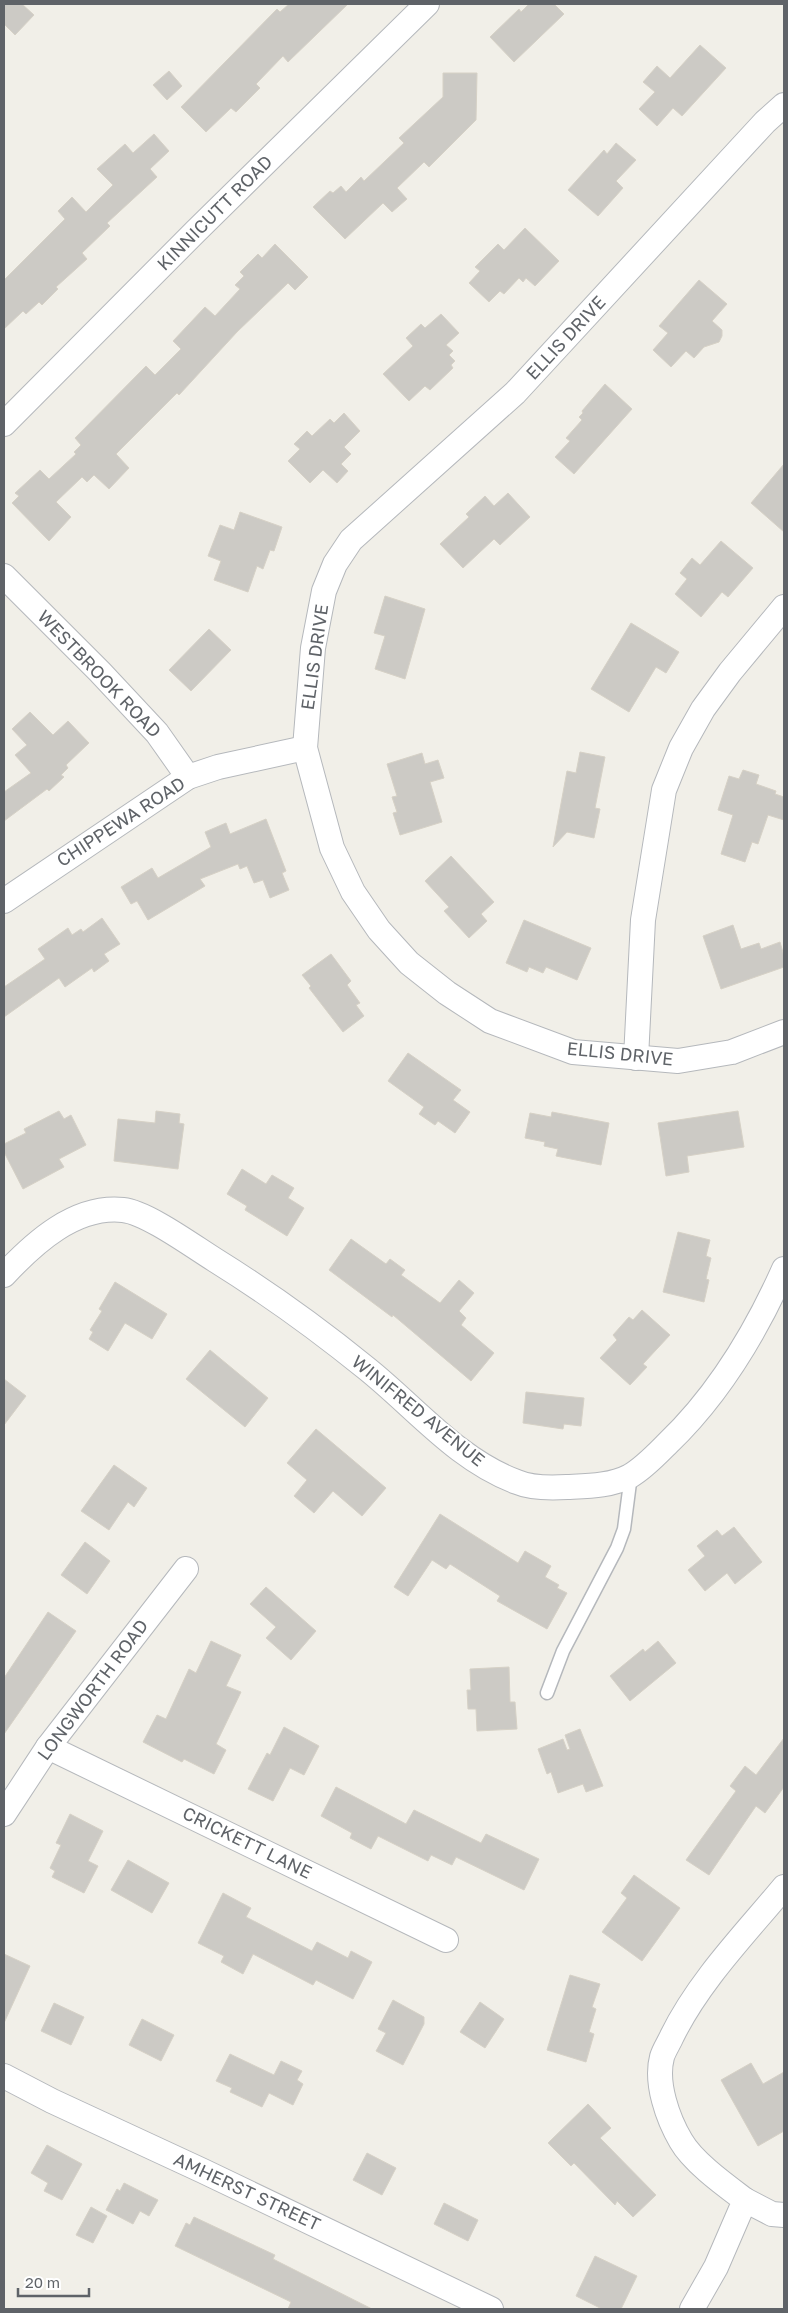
<svg xmlns="http://www.w3.org/2000/svg" width="788" height="2313" font-family="'Golos Text',sans-serif">
	<style>
		.building { fill: #cccac5; stroke: #d6d1c6 }
		.lines { fill: none; stroke-linecap: round; stroke-linejoin: round }
		.service-casing { stroke: #b5b8bc; stroke-width: 15 }
		.minor-casing { stroke: #b5b8bc; stroke-width: 26 }
		.service { stroke: #fff; stroke-width: 12 }
		.minor { stroke: #fff; stroke-width: 24 }
		.labels { text-anchor: middle; stroke-width: 4; stroke-linejoin: round; paint-order: stroke }
		.street-label { font-size: 18px; fill: #5f6368; stroke: #fff }
	</style>
	<rect width="100%" height="100%" fill="#f1efe8"/>
	<g class="building">
		<polygon points="4,4 22,4 34,15 15,35 4,24"/>
		<polygon points="289,4 348,4 288,62 283,56 256,84 260,88 236,112 231,108 206,132 181,107 277,9 280,12"/>
		<polygon points="529,4 554,4 564,14 514,62 490,37 519,9 521,12"/>
		<polygon points="700,45 726,68 682,116 673,108 657,126 639,109 655,92 643,82 657,66 670,78"/>
		<polygon points="169,71 182,86 167,100 153,85"/>
		<polygon points="443,73 477,73 476,120 429,167 424,162 397,188 407,199 392,212 383,203 345,239 313,207 330,191 333,193 341,186 346,192 361,177 364,181 404,143 399,138 443,97"/>
		<polygon points="154,134 169,151 150,169 157,177 107,223 110,226 82,253 87,259 56,287 58,289 42,305 39,302 26,314 23,311 4,329 4,280 65,219 58,211 72,197 86,212 113,185 97,169 125,144 133,153"/>
		<polygon points="616,143 636,160 616,181 623,188 598,216 568,190 604,150 607,154"/>
		<polygon points="525,228 559,261 535,286 526,278 523,282 519,278 504,294 500,291 489,302 469,283 480,271 475,267 498,244 504,250"/>
		<polygon points="275,244 308,277 295,290 288,283 237,332 179,395 177,393 116,454 129,468 109,489 94,475 87,482 82,477 56,502 71,517 49,541 12,503 19,496 15,493 40,470 49,479 76,454 74,452 81,445 75,438 146,366 155,375 181,349 173,341 205,307 215,316 240,289 235,285 244,276 240,272 258,254 262,258"/>
		<polygon points="699,280 727,304 712,321 722,330 722,336 719,342 704,347 694,358 686,351 671,367 653,350 668,333 659,326"/>
		<polygon points="441,314 459,333 446,345 453,351 449,355 455,361 451,365 453,368 430,390 425,386 409,401 383,374 413,346 406,338 421,324 425,328"/>
		<polygon points="605,384 632,409 574,474 555,457 570,441 566,438 582,420 579,417 583,413 582,411"/>
		<polygon points="344,413 360,431 344,447 351,454 341,464 348,471 337,483 323,470 310,483 288,461 300,449 294,444 307,431 312,436 330,419 334,423"/>
		<polygon points="784,464 784,532 751,503"/>
		<polygon points="508,493 530,517 500,545 494,539 463,568 440,544 469,517 466,514 485,496 494,506"/>
		<polygon points="240,512 282,527 274,551 270,550 263,569 257,566 248,592 214,580 221,561 208,556 220,525 234,530"/>
		<polygon points="721,541 753,568 728,597 722,592 701,617 675,594 687,579 680,573 692,558 700,565"/>
		<polygon points="385,596 425,609 405,679 375,669 385,636 374,633"/>
		<polygon points="631,623 679,652 666,673 656,667 629,712 591,689"/>
		<polygon points="209,629 231,650 191,691 169,670"/>
		<polygon points="30,712 53,735 68,721 89,743 66,765 68,768 61,775 64,777 49,791 47,789 4,821 4,792 31,773 15,755 27,745 12,729"/>
		<polygon points="580,752 605,757 595,808 600,809 594,838 567,832 553,847 567,771 576,773"/>
		<polygon points="422,753 425,764 438,760 444,778 430,782 442,822 400,835 393,813 397,812 392,797 397,796 387,764"/>
		<polygon points="743,770 759,775 756,784 776,791 775,794 784,797 784,820 768,815 758,844 752,842 745,862 721,854 733,815 718,810 729,776 739,779"/>
		<polygon points="266,819 286,871 282,873 289,890 270,898 263,880 254,883 247,866 240,869 238,864 200,879 205,886 148,920 137,901 131,904 121,887 152,868 158,878 211,847 205,832 226,823 230,834"/>
		<polygon points="451,856 494,902 481,914 487,921 469,938 444,911 449,907 425,881"/>
		<polygon points="102,918 120,944 104,954 109,961 94,972 92,968 65,987 59,978 4,1017 4,987 45,959 38,949 68,928 72,935 81,929 83,932"/>
		<polygon points="524,920 591,948 577,980 546,967 543,973 529,967 527,972 506,963"/>
		<polygon points="733,925 741,949 759,943 761,949 780,942 784,956 784,967 721,989 703,936"/>
		<polygon points="331,954 351,981 347,985 360,1003 356,1005 364,1016 343,1032 309,988 311,986 302,975"/>
		<polygon points="408,1053 461,1090 453,1100 470,1112 455,1133 438,1121 435,1125 419,1114 424,1107 388,1081"/>
		<polygon points="59,1111 64,1119 71,1115 86,1145 59,1159 64,1167 23,1189 4,1152 4,1144 26,1133 24,1129"/>
		<polygon points="156,1111 180,1114 179,1123 184,1124 178,1169 114,1161 118,1119 155,1123"/>
		<polygon points="738,1111 744,1147 687,1156 689,1172 666,1176 658,1123"/>
		<polygon points="552,1112 609,1123 601,1165 556,1156 558,1149 544,1146 545,1142 525,1138 530,1113 551,1117"/>
		<polygon points="242,1169 266,1184 272,1175 294,1188 288,1198 304,1208 287,1236 245,1210 247,1206 227,1194"/>
		<polygon points="678,1232 710,1240 706,1256 711,1258 706,1279 709,1280 704,1302 663,1292"/>
		<polygon points="351,1239 386,1264 390,1259 405,1270 401,1275 440,1303 459,1280 474,1293 459,1311 466,1318 461,1325 494,1353 471,1381 393,1315 392,1317 329,1270"/>
		<polygon points="115,1282 167,1314 152,1339 125,1323 108,1351 89,1339 93,1332 90,1330 102,1311 99,1309"/>
		<polygon points="642,1310 670,1335 643,1364 647,1367 630,1385 600,1358 617,1340 613,1335 629,1317 633,1320"/>
		<polygon points="210,1350 268,1398 245,1427 186,1379"/>
		<polygon points="4,1379 26,1396 4,1425"/>
		<polygon points="526,1392 584,1398 581,1426 564,1424 563,1429 523,1423"/>
		<polygon points="316,1429 386,1488 362,1516 333,1491 314,1513 294,1496 307,1480 287,1463"/>
		<polygon points="114,1465 147,1488 134,1507 128,1502 109,1530 81,1511"/>
		<polygon points="440,1514 518,1563 525,1551 551,1566 545,1577 559,1585 557,1588 567,1593 547,1629 497,1601 500,1596 450,1564 446,1569 432,1560 408,1596 394,1587"/>
		<polygon points="734,1527 762,1562 735,1584 727,1573 705,1591 688,1570 705,1556 697,1546 717,1530 722,1536"/>
		<polygon points="85,1542 110,1561 87,1594 61,1575"/>
		<polygon points="266,1587 316,1631 291,1660 266,1638 276,1627 250,1604"/>
		<polygon points="48,1612 76,1631 4,1734 4,1678"/>
		<polygon points="211,1641 241,1655 226,1686 241,1692 216,1744 226,1750 214,1774 184,1759 182,1762 143,1742 157,1715 166,1719 189,1669 196,1673"/>
		<polygon points="658,1641 676,1663 630,1701 610,1676 643,1649 645,1652"/>
		<polygon points="509,1667 510,1702 515,1702 517,1729 477,1731 476,1709 468,1709 467,1690 471,1690 470,1669"/>
		<polygon points="284,1727 319,1746 304,1775 290,1768 273,1801 248,1789 267,1753 270,1755"/>
		<polygon points="580,1729 603,1786 586,1792 583,1784 558,1793 551,1772 547,1774 538,1749 563,1739 567,1750 570,1749 565,1735"/>
		<polygon points="784,1738 784,1787 765,1813 756,1806 709,1875 686,1860 736,1791 730,1786 745,1766 756,1775"/>
		<polygon points="336,1787 406,1824 414,1810 481,1843 486,1834 539,1859 524,1890 456,1857 452,1865 431,1855 428,1861 378,1836 371,1849 350,1838 352,1833 321,1816"/>
		<polygon points="70,1814 103,1831 88,1861 98,1866 84,1893 52,1877 55,1871 50,1868 61,1845 56,1843"/>
		<polygon points="128,1860 169,1883 152,1913 111,1890"/>
		<polygon points="634,1875 680,1908 642,1961 602,1932 627,1898 621,1893"/>
		<polygon points="223,1893 251,1908 246,1917 312,1951 317,1942 348,1958 351,1951 372,1962 353,1999 316,1980 313,1985 253,1954 243,1974 221,1962 224,1956 198,1943"/>
		<polygon points="4,1954 30,1966 4,2023"/>
		<polygon points="570,1975 600,1984 592,2007 596,2009 589,2032 594,2034 586,2062 547,2050"/>
		<polygon points="393,2000 424,2017 424,2024 403,2065 376,2051 386,2033 378,2029"/>
		<polygon points="480,2002 504,2019 485,2048 460,2032"/>
		<polygon points="54,2003 84,2017 71,2045 41,2031"/>
		<polygon points="142,2019 174,2035 161,2061 129,2045"/>
		<polygon points="230,2054 274,2075 281,2061 302,2071 297,2080 303,2084 293,2105 269,2093 262,2107 230,2092 232,2088 216,2081"/>
		<polygon points="751,2063 763,2084 784,2072 784,2131 758,2146 721,2080"/>
		<polygon points="588,2104 611,2128 600,2138 656,2195 633,2217 617,2201 615,2205 574,2163 571,2166 548,2143"/>
		<polygon points="47,2145 82,2164 62,2200 44,2191 48,2183 31,2173"/>
		<polygon points="367,2153 396,2168 382,2195 353,2180"/>
		<polygon points="124,2183 158,2200 149,2216 140,2211 133,2224 106,2210 117,2189 120,2191"/>
		<polygon points="444,2203 478,2220 468,2241 434,2224"/>
		<polygon points="91,2207 107,2216 93,2243 76,2235"/>
		<polygon points="194,2217 275,2255 273,2259 372,2309 288,2309 291,2302 175,2246 186,2223 190,2225"/>
		<polygon points="595,2256 637,2276 621,2309 602,2309 576,2296"/>
	</g>
	<g class="lines">
		<g class="service-casing">
			<polyline id="service" points="547,1693 563,1651 617,1548 624,1529 631,1475"/>
		</g>
		<g class="minor-casing">
			<g id="minor">
				<polyline points="784,105 765,122 515,393 351,540 335,564 324,591 313,648 305,748 332,848 353,892 379,930 409,963 447,993 490,1021 573,1052 678,1061 732,1052 784,1032"/>
				<polyline points="4,424 196,231 427,4"/>
				<polyline points="4,576 100,672 157,733 188,777"/>
				<polyline points="4,901 188,777 218,767 305,748"/>
				<polyline points="636,1058 643,920 664,790 681,748 703,709 730,672 784,607"/>
				<path d="M4,1275C34,1243 75,1205 123,1210C146,1212 194,1247 215,1260C268,1293 318,1329 366,1368C415,1407 457,1460 517,1482C531,1488 551,1488 567,1487C588,1486 611,1486 630,1476C644,1468 657,1454 668,1443C719,1394 755,1334 784,1269"/>
				<polyline points="48,1747 446,1940"/>
				<polyline points="4,1814 48,1747 186,1569"/>
				<polyline points="4,2076 52,2101 203,2171 491,2309"/>
				<polyline points="745,2200 772,2214 784,2215"/>
				<path d="M692,2309L716,2267L745,2200C725,2185 693,2162 681,2141C668,2119 655,2083 662,2057C664,2050 669,2043 672,2036C699,1981 745,1934 784,1887"/>
			</g>
		</g>
		<use href="#service" class="service"/>
		<use href="#minor" class="minor"/>
	</g>
	<g class="labels">
		<g class="street-label">
			<text transform="translate(215 213) rotate(-45)" y="6">KINNICUTT ROAD</text>
			<text transform="translate(566 338) rotate(-47)" y="6">ELLIS DRIVE</text>
			<text transform="translate(315 657) rotate(-82)" y="6">ELLIS DRIVE</text>
			<text transform="translate(99 674) rotate(46)" y="6">WESTBROOK ROAD</text>
			<text transform="translate(121 822) rotate(-33)" y="6">CHIPPEWA ROAD</text>
			<text transform="translate(620 1054) rotate(6)" y="6">ELLIS DRIVE</text>
			<text transform="translate(418 1411) rotate(39)" y="6">WINIFRED AVENUE</text>
			<text transform="translate(93 1690) rotate(-53)" y="6">LONGWORTH ROAD</text>
			<text transform="translate(247 1843) rotate(26)" y="6">CRICKETT LANE</text>
			<text transform="translate(247 2192) rotate(25)" y="6">AMHERST STREET</text>
		</g>
	</g>
	<rect width="788" height="2313" fill="none" stroke="#5f6368" stroke-width="10"/>
	<path d="M18 2288v8h71v-8" fill="none" stroke="#5f6368" stroke-width="2.5"/>
	<text x="25" y="2288" font-size="15" fill="#5f6368" stroke="#ffffff" stroke-width="4" paint-order="stroke">20 m</text>
</svg>
